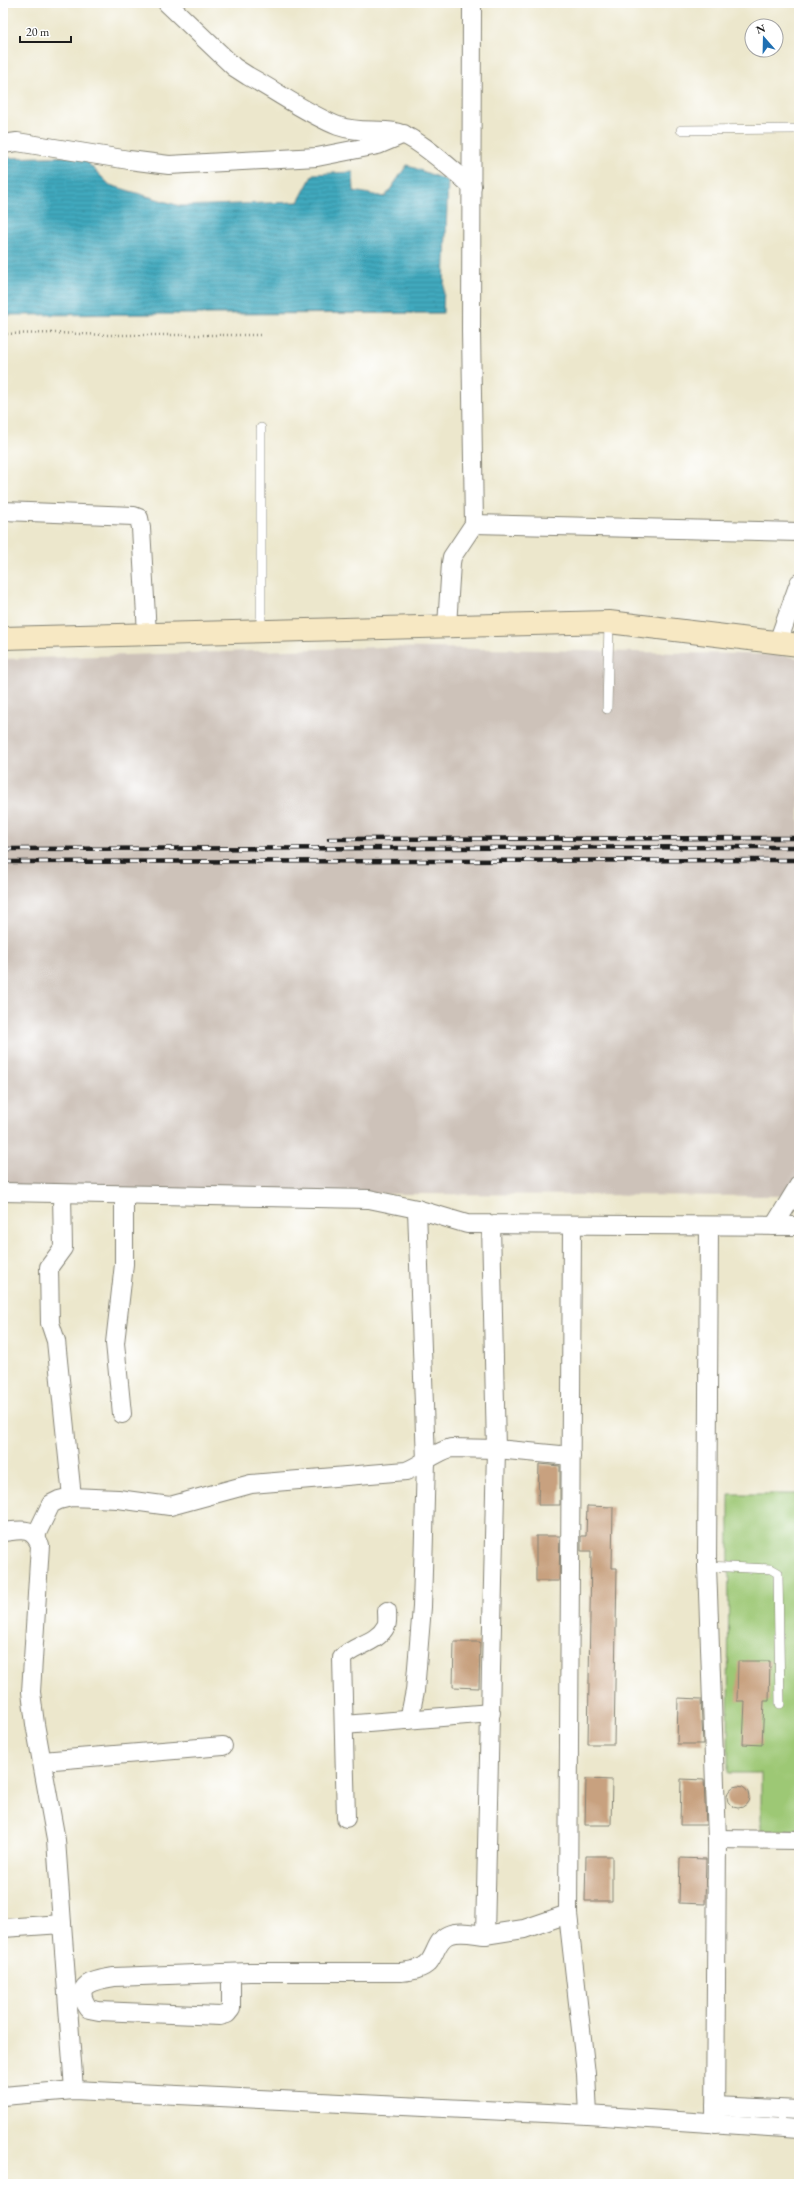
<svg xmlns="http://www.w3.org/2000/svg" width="802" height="2187" font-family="'EB Garamond',serif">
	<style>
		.railway { fill: #cdc2b9 }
		.grass { fill: #9dc875; stroke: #5c7248 }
		.water { fill: url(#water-rules); stroke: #2e626d }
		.building { fill: #c8a17f }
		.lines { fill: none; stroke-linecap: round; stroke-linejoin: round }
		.lane-casing { stroke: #848274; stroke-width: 10 }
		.street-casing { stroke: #848274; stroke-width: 20 }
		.secondary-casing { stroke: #848274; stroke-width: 24 }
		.path { stroke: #848274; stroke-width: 2.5; stroke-dasharray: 1 3; stroke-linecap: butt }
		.lane { stroke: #fff; stroke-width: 9 }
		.street { stroke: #fff; stroke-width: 18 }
		.secondary { stroke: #f7e8c3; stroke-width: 22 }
		.rail-casing { stroke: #1c1c1c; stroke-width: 4.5 }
		.rail { stroke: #fff; stroke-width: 3; stroke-dasharray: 9; stroke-linecap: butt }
	</style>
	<defs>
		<pattern id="water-rules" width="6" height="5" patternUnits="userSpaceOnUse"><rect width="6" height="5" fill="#3fa9be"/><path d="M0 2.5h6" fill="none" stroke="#34899a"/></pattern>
	</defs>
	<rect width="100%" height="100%" fill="#fff"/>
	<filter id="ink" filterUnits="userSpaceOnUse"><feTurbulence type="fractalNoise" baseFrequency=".025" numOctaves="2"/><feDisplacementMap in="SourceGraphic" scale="8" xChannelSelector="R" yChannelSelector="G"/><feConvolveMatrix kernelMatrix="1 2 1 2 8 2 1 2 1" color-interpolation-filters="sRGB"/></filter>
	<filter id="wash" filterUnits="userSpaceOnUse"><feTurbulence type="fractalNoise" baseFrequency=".012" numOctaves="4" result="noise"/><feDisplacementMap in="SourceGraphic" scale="16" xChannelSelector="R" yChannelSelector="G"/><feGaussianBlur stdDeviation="0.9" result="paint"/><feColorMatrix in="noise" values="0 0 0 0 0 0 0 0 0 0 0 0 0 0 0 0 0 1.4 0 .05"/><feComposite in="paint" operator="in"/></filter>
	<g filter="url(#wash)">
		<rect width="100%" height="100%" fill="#ece7cc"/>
		<polygon class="railway" points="381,647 782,655 799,658 799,1196 3,1192 3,659"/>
		<polygon class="grass" points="729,1494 799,1494 799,1831 761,1831 761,1773 728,1773"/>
		<polygon class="water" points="81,156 110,185 180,206 298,202 313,174 353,172 354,191 385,197 407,165 448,181 443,313 3,315 3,158"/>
		<g id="blocks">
			<g class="building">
				<polygon points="539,1464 560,1466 560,1505 538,1505"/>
				<polygon points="587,1506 613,1507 612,1568 617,1568 614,1744 588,1744 591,1551 581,1551 581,1536 586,1536"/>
				<polygon points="536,1536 560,1536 559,1581 536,1581"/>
				<polygon points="454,1642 480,1642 479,1688 453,1687"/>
				<polygon points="738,1661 770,1661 769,1701 764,1701 762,1745 743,1744 745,1701 737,1701"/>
				<polygon points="678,1698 701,1699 703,1744 677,1744"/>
				<polygon points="586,1779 612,1780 611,1825 585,1825"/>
				<polygon points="681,1779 704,1780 706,1825 680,1825"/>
				<circle cx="738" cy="1797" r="11"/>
				<polygon points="586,1856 612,1856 612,1901 585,1901"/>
				<polygon points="680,1858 706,1859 705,1904 679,1903"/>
			</g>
		</g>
	</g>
	<g filter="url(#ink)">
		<use href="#blocks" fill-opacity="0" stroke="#848274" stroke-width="1"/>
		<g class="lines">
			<g class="lane-casing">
				<g id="lane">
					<polyline points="681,130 799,129"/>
					<polyline points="261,428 261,631"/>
					<polyline points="607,709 609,622"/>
					<polyline points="707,1566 771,1569 778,1573 780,1704"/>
				</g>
			</g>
			<g class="street-casing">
				<g id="street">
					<path d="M167,3L234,67L248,76C276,91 309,115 338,126C357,133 376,129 395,132C417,136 453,171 472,186"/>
					<polyline points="3,144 17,142 129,160 169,165 317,157 378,145 404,134"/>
					<polyline points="3,511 134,516 139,518 141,528 147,634"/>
					<polyline points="474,524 799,532"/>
					<polyline points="447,626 451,563 452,557 474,524 471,331 472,3"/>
					<polyline points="778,642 799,583"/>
					<polyline points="3,1192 369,1199 417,1209 467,1224 799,1226"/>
					<polyline points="62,1194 63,1248 49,1267 50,1323 56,1341 72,1497"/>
					<polyline points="491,1225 496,1449 485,1935 524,1929 568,1914"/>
					<polyline points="572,1226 568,1914 586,2074 588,2115"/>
					<polyline points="709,1226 707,1566 717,1839 715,2124"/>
					<polyline points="774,1226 799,1185"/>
					<polyline points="122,1414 115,1343 124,1264 124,1195"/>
					<path d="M3,1532C22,1530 32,1526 40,1545L31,1692L35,1724L56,1840L74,2090"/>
					<path d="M36,1535L51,1504L59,1500L71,1497L118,1499L170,1506L251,1484L406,1471C422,1465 435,1452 451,1448L496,1449L571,1456"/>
					<polyline points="409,1720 415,1691 422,1607 426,1461 417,1209"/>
					<polyline points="344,1725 491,1713"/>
					<polyline points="42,1761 223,1746"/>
					<path d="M346,1818L342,1658C353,1645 377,1644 386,1626C388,1622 387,1615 387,1611"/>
					<polyline points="717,1839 799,1840"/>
					<polyline points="3,1928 62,1924"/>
					<path d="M231,1973V2009L227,2014L220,2016L99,2011L89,2009C71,1984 94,1980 114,1977L250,1972H400C410,1971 422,1970 429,1962C436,1953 437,1940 448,1935C459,1930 474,1934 485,1935"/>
					<polyline points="3,2096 74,2090 588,2115 799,2129"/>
					<polyline points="715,2106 799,2110"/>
				</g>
			</g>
			<g class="secondary-casing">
				<polyline id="secondary" points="3,638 609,622 799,645"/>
			</g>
			<polyline class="path" points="3,334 55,333 108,335 261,335"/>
			<use href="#lane" class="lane"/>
			<use href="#street" class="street"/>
			<use href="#secondary" class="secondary"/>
			<g class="rail-casing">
				<g id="rail">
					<polyline points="329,839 799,838"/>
					<polyline points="3,849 799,847"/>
					<polyline points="3,862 799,860"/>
				</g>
			</g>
			<use href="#rail" class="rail"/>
		</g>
	</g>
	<rect width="802" height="2187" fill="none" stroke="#fff" stroke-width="16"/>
	<g transform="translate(764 38) rotate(340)"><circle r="19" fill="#ffffff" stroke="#a4a4a4"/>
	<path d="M0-3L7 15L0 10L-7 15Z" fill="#1f6fb2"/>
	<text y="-6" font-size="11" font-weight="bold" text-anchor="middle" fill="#1c1c1c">N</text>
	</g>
	<path d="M20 36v6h51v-6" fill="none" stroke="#1c1c1c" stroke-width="2"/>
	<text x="26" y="36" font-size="12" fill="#1c1c1c" stroke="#ffffff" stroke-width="3" paint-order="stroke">20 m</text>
</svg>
